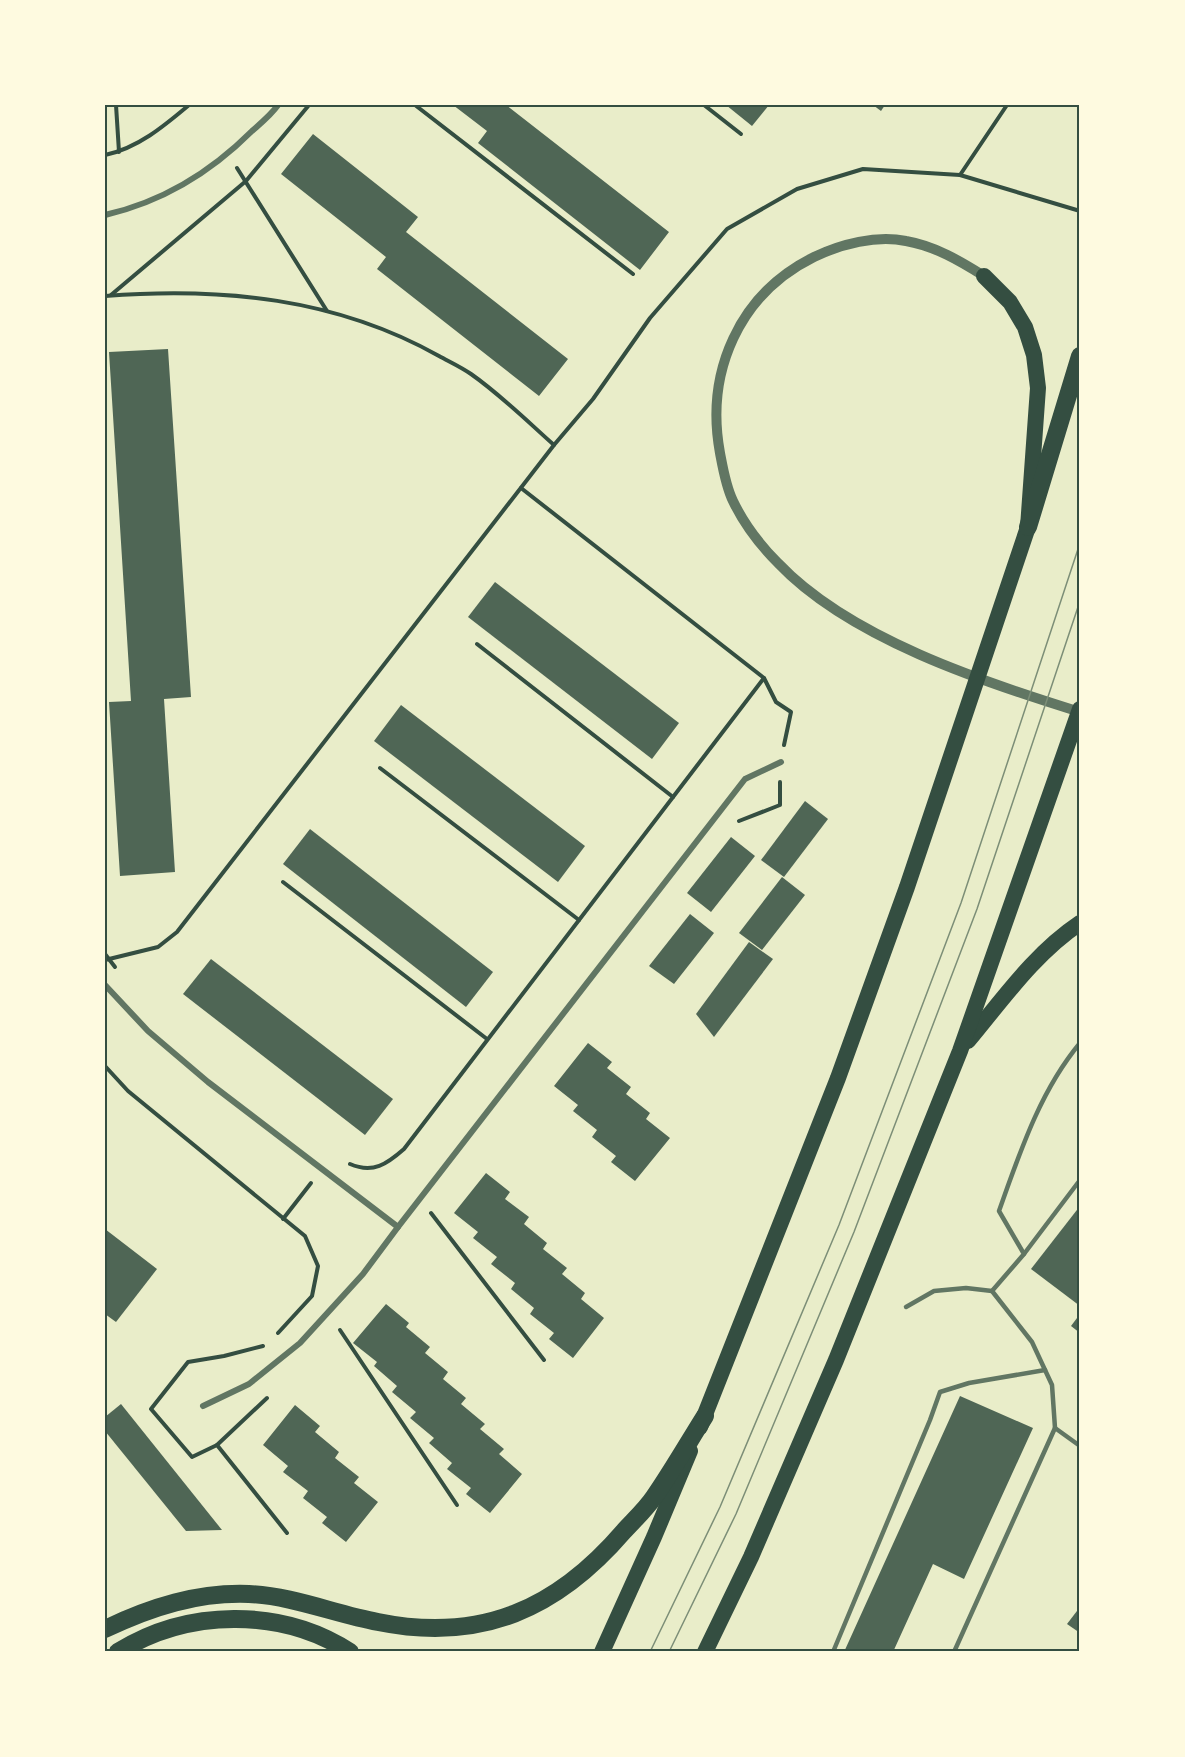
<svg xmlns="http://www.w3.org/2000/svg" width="1185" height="1757" font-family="Georgia,serif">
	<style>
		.building { fill: #4f6655 }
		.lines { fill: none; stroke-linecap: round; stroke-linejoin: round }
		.path { stroke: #344e41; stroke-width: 4 }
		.service { stroke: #617663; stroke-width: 4.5 }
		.minor { stroke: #617663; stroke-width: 6 }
		.tertiary { stroke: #617663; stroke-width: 10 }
		.trunk { stroke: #344e41; stroke-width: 16 }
		.motorway { stroke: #344e41; stroke-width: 18 }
		.tram { stroke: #7c8e77; stroke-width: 1.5 }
		.neatline { fill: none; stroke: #344e41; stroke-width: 2 }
	</style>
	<rect width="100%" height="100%" fill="#e9edc9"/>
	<g class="building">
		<polygon points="453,105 506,105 669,232 640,270 478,143 487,131"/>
		<polygon points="726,105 769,105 752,126"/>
		<polygon points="873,105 885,105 881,111"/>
		<polygon points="313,134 418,217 406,232 568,359 539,396 377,269 386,257 281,174"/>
		<polygon points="168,349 191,697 164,699 175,872 120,876 109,702 131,701 109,352"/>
		<polygon points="495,582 679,723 652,759 468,617"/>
		<polygon points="401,705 585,846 558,882 374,741"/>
		<polygon points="805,801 828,819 784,877 761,860"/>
		<polygon points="310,829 493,972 466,1007 283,864"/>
		<polygon points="731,837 755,856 711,912 687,893"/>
		<polygon points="782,877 805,895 762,950 739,933"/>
		<polygon points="690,914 714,933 674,984 649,966"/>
		<polygon points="749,942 773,959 714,1037 696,1014"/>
		<polygon points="211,959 393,1099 365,1135 183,994"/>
		<polygon points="588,1043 612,1062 607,1068 631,1087 626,1094 650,1113 646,1119 670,1138 635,1181 611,1162 616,1156 592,1137 597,1130 573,1111 578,1105 554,1086"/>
		<polygon points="486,1173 510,1192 505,1199 529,1217 524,1224 547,1243 543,1249 567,1268 562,1274 585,1293 581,1299 604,1318 573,1358 549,1339 554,1333 530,1314 534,1308 511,1289 515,1283 491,1264 497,1257 473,1238 478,1232 454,1213"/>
		<polygon points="1080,1206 1080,1306 1031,1269"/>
		<polygon points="105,1229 157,1269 116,1322 105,1314"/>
		<polygon points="386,1304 409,1323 406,1327 430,1347 425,1353 448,1372 443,1379 466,1398 461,1404 485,1424 480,1429 504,1449 499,1454 522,1474 490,1513 466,1494 471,1488 447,1469 452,1463 429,1443 434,1438 410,1418 416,1412 392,1392 397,1386 374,1366 377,1362 353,1343"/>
		<polygon points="1080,1314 1080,1333 1071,1326"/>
		<polygon points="960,1396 1033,1428 964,1579 933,1564 893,1652 844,1652"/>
		<polygon points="121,1404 222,1530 186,1531 105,1431 105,1417"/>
		<polygon points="295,1405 320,1426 315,1432 339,1452 335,1458 359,1477 354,1483 378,1502 346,1542 322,1523 327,1517 303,1498 308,1491 283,1472 288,1466 263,1445"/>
		<polygon points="1080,1607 1080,1633 1067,1624"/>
	</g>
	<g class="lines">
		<g class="path">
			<polyline points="116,105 119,152"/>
			<polyline points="415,105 633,274"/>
			<polyline points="704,105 741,134"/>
			<path d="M105,155C138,148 164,126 189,105"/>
			<polyline points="237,168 327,311"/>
			<polyline points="960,175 1007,105"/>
			<polyline points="111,295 246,181 309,105"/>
			<path d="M105,296C222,287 336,298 439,356C450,362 461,367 471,374C501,395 527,421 554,445"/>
			<polyline points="521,488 764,678 776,702 791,712 784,745"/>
			<polyline points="477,644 673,797"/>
			<polyline points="380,768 579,920"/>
			<polyline points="739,821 780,805 780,782"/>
			<polyline points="283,882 487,1039"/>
			<polyline points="105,954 115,967"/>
			<polyline points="105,960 158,947 177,932 554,445 593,399 650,318 727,229 797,189 863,169 960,175 1080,211"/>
			<polyline points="105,1066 128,1091 305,1236 318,1266 312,1296 278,1333"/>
			<path d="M350,1164C373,1174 387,1164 404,1149L764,678"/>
			<polyline points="431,1213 544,1360"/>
			<polyline points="283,1219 311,1183"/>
			<polyline points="340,1330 457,1505"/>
			<polyline points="267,1398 217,1445 287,1533"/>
			<polyline points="217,1445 192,1457 151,1409 188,1362 224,1356 263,1346"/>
		</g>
		<g class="service">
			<polyline points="1024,1254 1080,1180"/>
			<polyline points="906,1307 934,1291 966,1288 992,1291"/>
			<path d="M1055,1428L1052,1385L1032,1342L992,1291L1024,1254L999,1211C1020,1152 1040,1091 1080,1043"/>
			<polyline points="833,1652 930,1420 940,1392 969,1383 1045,1370"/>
			<polyline points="954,1652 1055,1428 1080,1446"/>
		</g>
		<g class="minor">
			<path d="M105,215C162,202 211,172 252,131C261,123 271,115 278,105"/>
			<polyline points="105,985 148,1031 208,1082 398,1227"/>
			<polyline points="203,1406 249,1384 300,1343 363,1274 398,1227 745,779 781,762"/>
		</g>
		<path class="tertiary" d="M984,276C960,261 935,246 906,241C876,235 841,244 814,257C739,294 705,372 720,453C723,469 726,487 733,501C744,524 761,546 778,563C849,638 983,682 1080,712"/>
		<g class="trunk">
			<path d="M968,1041C1003,999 1035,953 1080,923"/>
			<polyline points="700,1427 838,1078 907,887 1028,527 1038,388 1034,355 1025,327 1010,302 984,276"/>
			<polyline points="602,1652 654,1537 690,1451"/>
			<polyline points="705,1652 751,1557 836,1360 960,1051 1080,709"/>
		</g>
		<g class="motorway">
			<polyline points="1028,527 1080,356"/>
			<path d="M105,1629C151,1607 198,1592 249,1594C293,1596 335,1614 378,1622C481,1643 557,1609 624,1531C634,1520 646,1509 654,1497C672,1471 688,1443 705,1416"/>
			<path d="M118,1652C187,1609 281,1607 350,1652"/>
		</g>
		<g class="tram">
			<polyline points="650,1652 720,1507 839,1225 961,903 1080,543"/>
			<polyline points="669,1652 736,1514 854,1232 977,909 1080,601"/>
		</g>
	</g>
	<rect width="1185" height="1757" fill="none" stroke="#fefae0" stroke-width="213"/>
	<rect x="106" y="106" width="972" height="1544" class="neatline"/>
</svg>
